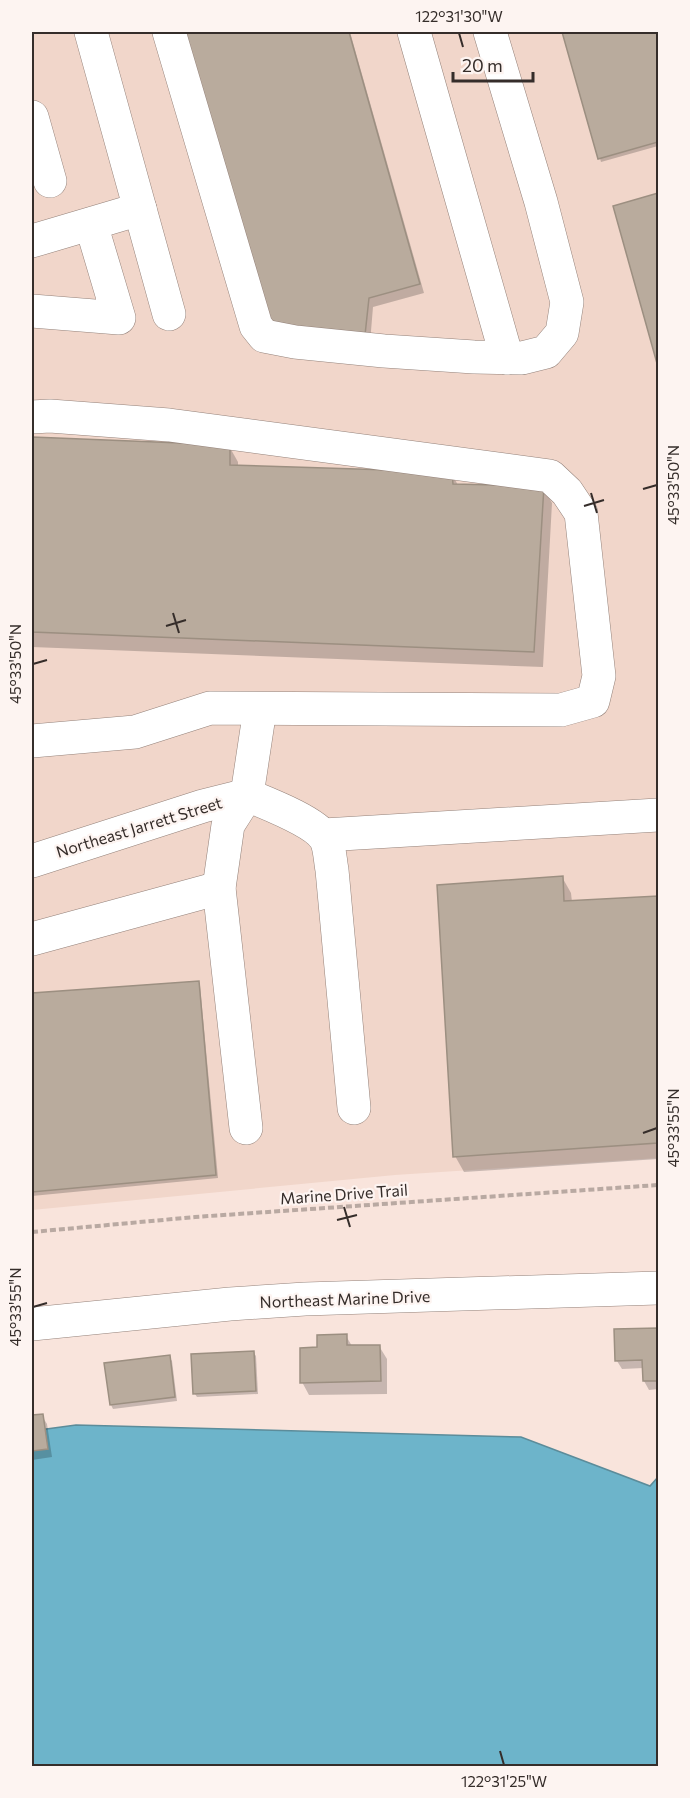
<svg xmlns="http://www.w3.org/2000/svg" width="690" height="1798" font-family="Commissioner,sans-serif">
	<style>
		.built { fill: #f1d6ca }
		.water { fill: #6db4ca; stroke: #5c8c9a; stroke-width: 1.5 }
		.shadow { fill: #0003 }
		.building { fill: #b9ab9d; stroke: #9c8f81; stroke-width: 1.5 }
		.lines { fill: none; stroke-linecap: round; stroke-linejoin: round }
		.minor-casing { stroke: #94827a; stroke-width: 34 }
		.major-casing { stroke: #94827a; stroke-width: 34 }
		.path { stroke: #b9a9a2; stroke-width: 4; stroke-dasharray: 6 3; stroke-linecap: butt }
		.minor { stroke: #fff; stroke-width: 33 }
		.major { stroke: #fff; stroke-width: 33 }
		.ticks { fill: none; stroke: #352d2a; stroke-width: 2 }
		.labels { text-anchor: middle; stroke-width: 4.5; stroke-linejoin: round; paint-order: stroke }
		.street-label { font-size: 16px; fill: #352d2a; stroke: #fdf4f1 }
		.neatline { fill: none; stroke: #352d2a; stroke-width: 2 }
		.ticks-label { font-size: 15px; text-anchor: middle; fill: #352d2a }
	</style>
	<rect width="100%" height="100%" fill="#f9e4dc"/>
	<polygon class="built" points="32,32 658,32 658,1158 395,1175 32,1210"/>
	<polygon class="water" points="76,1425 521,1437 650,1486 658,1477 658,1766 32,1766 32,1431"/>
	<g class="shadow">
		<polygon points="186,32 350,32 424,293 373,307 370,343 269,326"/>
		<polygon points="564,32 658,32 658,146 601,162"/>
		<polygon points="658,195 658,361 615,207"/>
		<polygon points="32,438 229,446 238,462 238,467 451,473 458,485 543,487 552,503 543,667 32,647"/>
		<polygon points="562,877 571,893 572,902 658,897 658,1159 464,1172 455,1156"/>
		<polygon points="198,982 200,986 218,1178 32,1196 32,995"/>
		<polygon points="658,1329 658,1389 649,1390 644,1381 644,1368 622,1369 617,1361 616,1330"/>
		<polygon points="346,1336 352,1346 379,1346 387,1359 387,1394 309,1395 302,1382 319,1349"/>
		<polygon points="253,1352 256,1356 258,1394 197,1397 195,1394"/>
		<polygon points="169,1357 172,1361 177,1401 113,1409 111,1405 106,1365"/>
		<polygon points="42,1416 47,1424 52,1457 32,1460 32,1417"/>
	</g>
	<g class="building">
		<polygon points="185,32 349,32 420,284 369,298 365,335 267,327"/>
		<polygon points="562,32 658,32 658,142 598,159"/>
		<polygon points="658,193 658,367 613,206"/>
		<polygon points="32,437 230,445 230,465 452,472 453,484 544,486 534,652 32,632"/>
		<polygon points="563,876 564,901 658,896 658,1143 453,1157 437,885"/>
		<polygon points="199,981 216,1175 32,1192 32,993"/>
		<polygon points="658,1328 658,1381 643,1381 642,1360 615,1361 614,1329"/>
		<polygon points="347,1334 347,1345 380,1345 381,1381 300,1383 300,1348 317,1347 317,1335"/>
		<polygon points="254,1351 256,1391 193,1394 191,1354"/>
		<polygon points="170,1355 175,1397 110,1405 104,1363"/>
		<polygon points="43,1414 48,1449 32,1451 32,1415"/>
	</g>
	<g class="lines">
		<g class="minor-casing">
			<g id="minor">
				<polyline points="91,32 169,314"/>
				<polyline points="169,32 256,326 264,336 295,342 384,351 474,357 522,358 546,352 562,333 567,302 541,202 490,32"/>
				<polyline points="414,32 507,358"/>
				<polyline points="32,117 50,181"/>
				<polyline points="32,241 140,209"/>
				<polyline points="32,311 119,318 91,224"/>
				<polyline points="32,417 50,416 169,425 550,476 567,492 581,513 599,676 593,701 561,710 210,708 135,732 32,741"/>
				<path d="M247,795C266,803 314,821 325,838C330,846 330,860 332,870L354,1108"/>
				<polyline points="324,835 658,815"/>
				<polyline points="32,861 203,806 247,795"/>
				<polyline points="32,939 219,888"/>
				<polyline points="246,1128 219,888 228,825 247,795 260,709"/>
			</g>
		</g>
		<g class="major-casing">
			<polyline id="major" points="32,1324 230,1304 305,1299 658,1288"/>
		</g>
		<polyline class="path" points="32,1232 195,1217 658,1185"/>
		<use href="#minor" class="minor"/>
		<use href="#major" class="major"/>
	</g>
	<path class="ticks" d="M459,33L463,47M643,489L657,485M591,493L597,513M584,506L604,500M173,613L179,633M166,626L186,620M33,664L47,660M643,1133L657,1128M344,1207L350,1227M337,1220L357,1215M33,1307L47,1303M500,1751L504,1765"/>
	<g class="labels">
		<g class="street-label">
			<text transform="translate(139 827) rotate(-17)" y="6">Northeast Jarrett Street</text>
			<text transform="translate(344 1194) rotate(-4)" y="6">Marine Drive Trail</text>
			<text transform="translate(345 1299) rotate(-2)" y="6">Northeast Marine Drive</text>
		</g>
	</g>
	<rect width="690" height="1798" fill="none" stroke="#fdf4f1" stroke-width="66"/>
	<path d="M453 72v9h80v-9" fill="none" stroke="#352d2a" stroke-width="3"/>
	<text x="462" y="72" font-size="18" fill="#352d2a" stroke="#fdf4f1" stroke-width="4.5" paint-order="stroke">20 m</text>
	<rect x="33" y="33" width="624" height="1732" class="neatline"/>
	<g class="ticks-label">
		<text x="459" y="22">122°31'30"W</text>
		<text transform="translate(674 485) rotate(-90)" y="5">45°33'50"N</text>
		<text transform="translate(16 664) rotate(-90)" y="5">45°33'50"N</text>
		<text transform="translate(674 1128) rotate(-90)" y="5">45°33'55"N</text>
		<text transform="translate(16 1307) rotate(-90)" y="5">45°33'55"N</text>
		<text x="504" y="1787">122°31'25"W</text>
	</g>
</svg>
